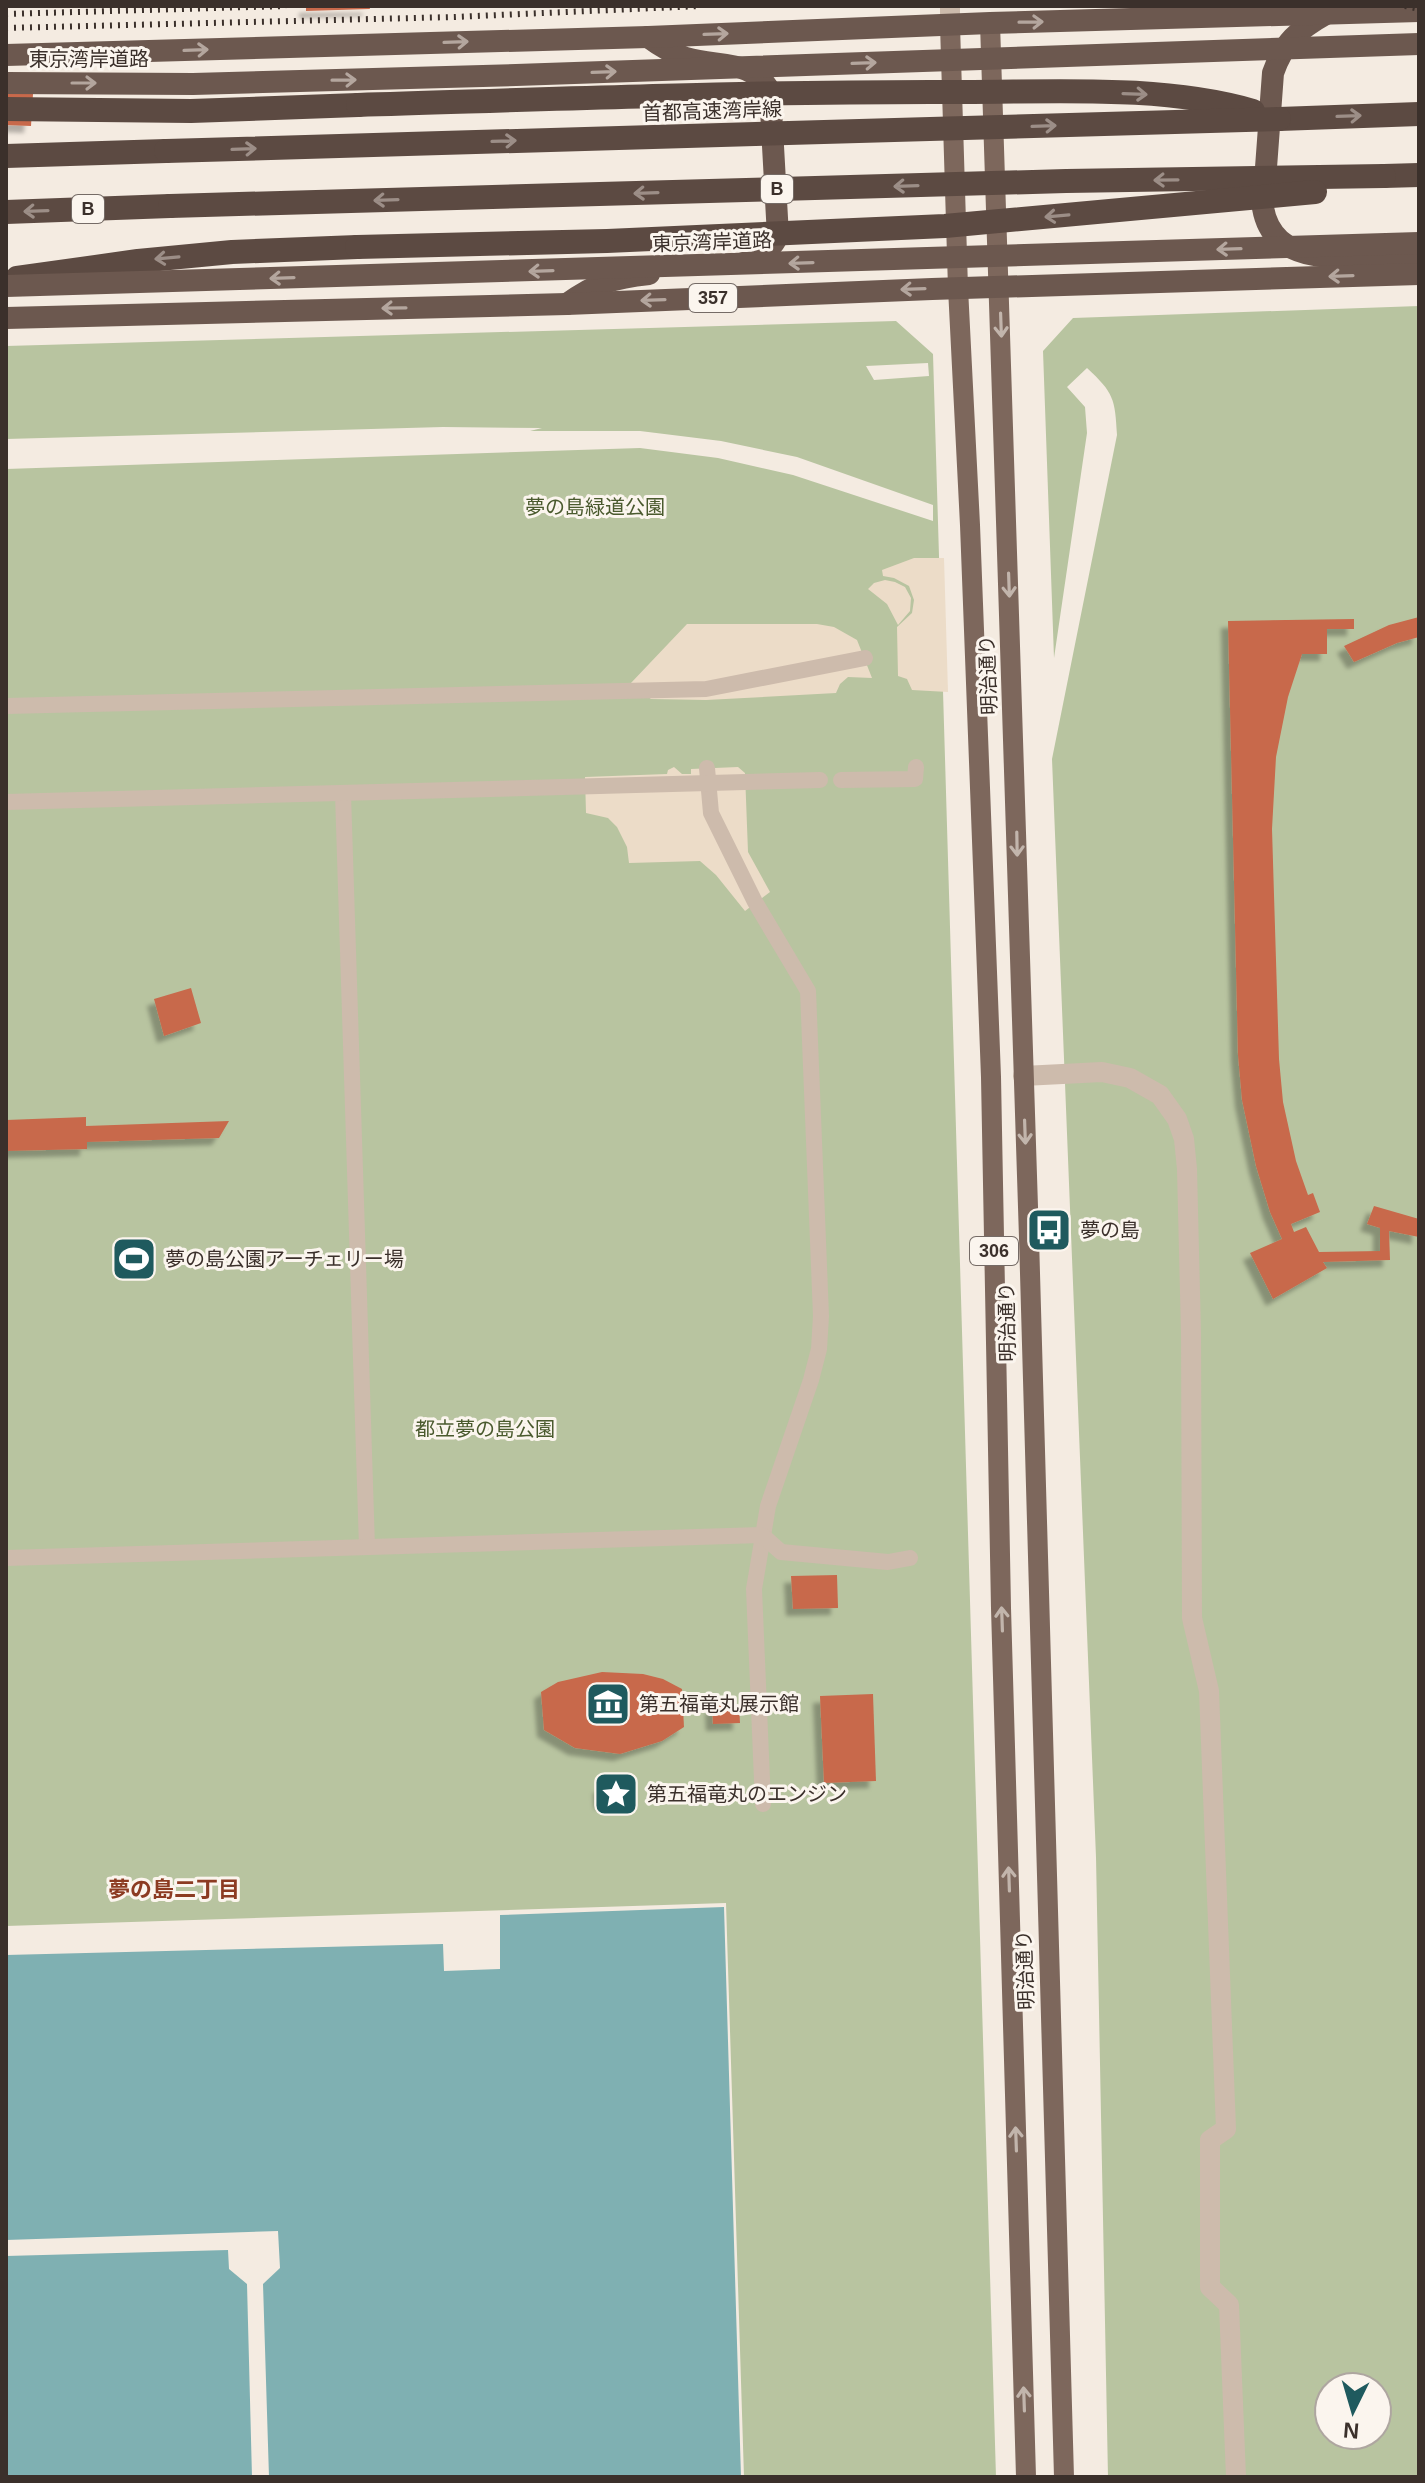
<svg xmlns="http://www.w3.org/2000/svg" width="1425" height="2483" font-family="Arial,'Noto Sans JP',sans-serif">
	<style>
		.green { fill: #b8c4a0; fill-rule: evenodd }
		.plaza { fill: #ecdcc8 }
		.water { fill: #7fb0b2 }
		.pier { fill: #f4ebe1 }
		.building { fill: #c8694b; filter: url(#shadow) }
		.lines { fill: none; stroke-linecap: round; stroke-linejoin: round }
		.pedestrian { stroke: #cdbbac; stroke-width: 16 }
		.minor { stroke: #cdbbac; stroke-width: 20 }
		.tertiary { stroke: #cdbbac; stroke-width: 20 }
		.primary { stroke: #7d675c; stroke-width: 20 }
		.trunk { stroke: #6c584f; stroke-width: 22 }
		.motorway { stroke: #5c4a42; stroke-width: 24 }
		.rail { stroke: #3b302b; stroke-width: 6; stroke-dasharray: 2 6; stroke-linecap: butt }
		.trunk-bridge { stroke: #6c584f; stroke-width: 22 }
		.motorway-bridge { stroke: #5c4a42; stroke-width: 24 }
		.oneway { stroke: #b4a69e }
		.oneway2 { stroke: #9c8e87 }
		.oneway3 { stroke: #c2b5ac }
		.labels { text-anchor: middle; stroke-width: 6; stroke-linejoin: round; paint-order: stroke }
		.shield { fill: #fbf5ee; stroke: #756b66; stroke-width: 2 }
		.shield-label { font-size: 18px; font-weight: bold; fill: #3b302b }
		.street-label { font-size: 20px; fill: #3b302b; stroke: #fbf5ee }
		.park-label { font-size: 20px; fill: #4a5a2e; stroke: #fbf5ee }
		.poi-label { font-size: 20px; fill: #3b302b; stroke: #fbf5ee; text-anchor: start }
		.neighbourhood-label { font-size: 22px; font-weight: bold; fill: #8c3b22; stroke: #fbf5ee }
	</style>
	<defs>
		<filter id="shadow"><feDropShadow dx="-7" dy="7" stdDeviation="2" flood-color="#0004"/></filter>
	</defs>
	<rect width="100%" height="100%" fill="#f4ebe1"/>
	<g class="green">
		<path d="M1419,306V2477H1108L1096,1857L1052,759L1117,435C1115,399 1114,393 1087,368L1067,387L1085,407L1087,433L1054,658L1043,351L1073,318ZM1329,2387H1377V2435H1329Z"/>
		<path d="M896,321L933,354L996,2477H744L726,1903L6,1926V469L640,448L718,458L793,475L933,521V505L797,457L721,441L640,431H530L542,428L443,427L6,439V346ZM928,363L929,376L874,380L866,366Z"/>
	</g>
	<g class="plaza">
		<polygon points="914,558 944,558 948,692 912,690 907,679 898,676 897,627 912,613 914,600 909,586 894,578 883,576 882,570"/>
		<polygon points="885,580 895,582 905,587 911,598 910,611 898,625 887,604 868,589 874,583"/>
		<polygon points="687,624 817,624 834,627 857,640 872,678 848,677 840,684 836,693 706,700 651,699 630,684"/>
		<polygon points="674,767 682,774 691,774 691,769 738,767 745,773 748,852 770,892 745,911 716,875 700,861 629,863 627,847 617,827 608,818 586,813 585,777 667,774 668,770"/>
	</g>
	<polygon class="water" points="724,1907 741,2477 6,2477 6,1955 443,1944 444,1971 500,1969 500,1915"/>
	<polygon class="pier" points="278,2231 280,2268 263,2284 269,2477 252,2477 247,2284 229,2269 228,2250 6,2256 6,2240"/>
	<g class="building">
		<polygon points="306,6 369,6 370,9 306,11"/>
		<polygon points="6,93 33,94 31,126 6,125"/>
		<polygon points="1419,617 1419,637 1397,643 1354,662 1344,646 1389,625"/>
		<polygon points="1354,619 1354,629 1327,629 1327,654 1302,654 1288,697 1276,757 1272,829 1279,1059 1283,1102 1296,1161 1308,1195 1313,1193 1320,1212 1291,1224 1294,1232 1306,1227 1319,1252 1380,1251 1380,1228 1367,1224 1374,1206 1419,1219 1419,1237 1389,1231 1390,1260 1323,1262 1327,1268 1273,1299 1250,1253 1282,1239 1270,1212 1256,1166 1242,1100 1238,1055 1228,621"/>
		<polygon points="191,988 201,1023 164,1036 154,999"/>
		<polygon points="86,1117 86,1126 229,1121 219,1138 87,1142 87,1149 6,1151 6,1120"/>
		<polygon points="837,1575 838,1608 793,1609 791,1576"/>
		<polygon points="602,1672 643,1674 663,1679 682,1689 684,1727 662,1741 620,1754 575,1748 544,1730 541,1692 558,1682"/>
		<polygon points="873,1694 876,1781 824,1783 820,1696"/>
		<polygon points="739,1705 740,1723 713,1724 712,1706"/>
		<polygon points="630,1785 631,1802 601,1802 600,1786"/>
	</g>
	<g class="lines">
		<g class="pedestrian">
			<polyline points="6,706 706,689 865,658"/>
			<polyline points="707,768 711,813 755,902 808,991 821,1316 819,1349 811,1380 768,1506 754,1589 763,1804"/>
			<polyline points="841,780 915,779 916,767"/>
			<polyline points="343,794 367,1547"/>
			<polyline points="6,802 820,780"/>
			<polyline points="6,1558 762,1535 781,1552 888,1562 910,1558"/>
		</g>
		<polyline class="minor" points="1023,1076 1102,1072 1130,1078 1160,1095 1177,1119 1184,1139 1187,1169 1191,1333 1192,1618 1209,1691 1226,2129 1210,2140 1210,2287 1229,2305 1236,2477"/>
		<polyline class="tertiary" points="950,25 950,6"/>
		<g class="primary">
			<polyline points="990,23 1029,1238 1064,2477"/>
			<polyline points="950,25 958,288 970,525 991,1077 1001,1608 1026,2477"/>
		</g>
		<g class="trunk">
			<path d="M1326,14C1299,29 1283,43 1273,73L1263,208C1268,236 1286,250 1314,255L1419,259"/>
			<path d="M648,37C660,46 672,53 686,58C717,68 753,58 770,92L778,236C770,251 760,260 743,263"/>
			<polyline points="6,55 648,37 990,23 1419,11"/>
			<path d="M567,304C596,283 613,278 649,274"/>
			<polyline points="6,318 567,304 932,289 1419,274"/>
		</g>
		<g class="motorway">
			<polyline points="6,109 191,111 358,105"/>
			<polyline points="1279,119 1419,114"/>
			<polyline points="6,156 166,151"/>
			<polyline points="1384,176 1419,175"/>
			<polyline points="6,212 170,206"/>
			<polyline points="17,278 138,261 232,252 357,247"/>
		</g>
		<g class="rail">
			<polyline points="1405,6 1419,9"/>
			<polyline points="6,14 286,6"/>
			<polyline points="6,28 454,17 701,6"/>
		</g>
		<g class="trunk-bridge">
			<polyline points="6,83 193,84 516,75 1419,44"/>
			<polyline points="6,286 1419,243"/>
		</g>
		<g class="motorway-bridge">
			<path d="M358,105C560,99 762,91 964,92C1058,92 1163,85 1253,111"/>
			<polyline points="166,151 1279,119"/>
			<polyline points="170,206 1066,181 1384,176"/>
			<polyline points="357,247 607,241 945,226 1315,192"/>
		</g>
	</g>
	<defs><path id="oneway-shaft" d="M-6 0H5M1.5-3L5.5 0L1.5 3" fill="none" stroke-width="1.6" stroke-linecap="round" stroke-linejoin="round" transform="scale(2)"/></defs>
	<g class="oneway">
		<use href="#oneway-shaft" transform="translate(1031 22) rotate(-1)"/>
		<use href="#oneway-shaft" transform="translate(716 34) rotate(-2)"/>
		<use href="#oneway-shaft" transform="translate(456 42) rotate(-2)"/>
		<use href="#oneway-shaft" transform="translate(196 50) rotate(-2)"/>
		<use href="#oneway-shaft" transform="translate(864 63) rotate(-2)"/>
		<use href="#oneway-shaft" transform="translate(604 72) rotate(-2)"/>
		<use href="#oneway-shaft" transform="translate(344 80) rotate(-1)"/>
		<use href="#oneway-shaft" transform="translate(84 83)"/>
		<use href="#oneway-shaft" transform="translate(1229 249) rotate(178)"/>
		<use href="#oneway-shaft" transform="translate(801 263) rotate(178)"/>
		<use href="#oneway-shaft" transform="translate(541 271) rotate(178)"/>
		<use href="#oneway-shaft" transform="translate(1341 276) rotate(178)"/>
		<use href="#oneway-shaft" transform="translate(282 278) rotate(178)"/>
		<use href="#oneway-shaft" transform="translate(913 289) rotate(178)"/>
		<use href="#oneway-shaft" transform="translate(653 300) rotate(178)"/>
		<use href="#oneway-shaft" transform="translate(394 308) rotate(179)"/>
	</g>
	<g class="oneway2">
		<use href="#oneway-shaft" transform="translate(1135 94) rotate(2)"/>
		<use href="#oneway-shaft" transform="translate(1349 116) rotate(-2)"/>
		<use href="#oneway-shaft" transform="translate(1044 126) rotate(-2)"/>
		<use href="#oneway-shaft" transform="translate(504 141) rotate(-2)"/>
		<use href="#oneway-shaft" transform="translate(244 149) rotate(-2)"/>
		<use href="#oneway-shaft" transform="translate(1166 180) rotate(179)"/>
		<use href="#oneway-shaft" transform="translate(906 186) rotate(178)"/>
		<use href="#oneway-shaft" transform="translate(646 193) rotate(178)"/>
		<use href="#oneway-shaft" transform="translate(386 200) rotate(178)"/>
		<use href="#oneway-shaft" transform="translate(36 211) rotate(178)"/>
		<use href="#oneway-shaft" transform="translate(1057 216) rotate(175)"/>
		<use href="#oneway-shaft" transform="translate(167 258) rotate(175)"/>
	</g>
	<g class="oneway3">
		<use href="#oneway-shaft" transform="translate(1001 325) rotate(88)"/>
		<use href="#oneway-shaft" transform="translate(1009 585) rotate(88)"/>
		<use href="#oneway-shaft" transform="translate(1017 844) rotate(89)"/>
		<use href="#oneway-shaft" transform="translate(1025 1132) rotate(88)"/>
		<use href="#oneway-shaft" transform="translate(1002 1619) rotate(-92)"/>
		<use href="#oneway-shaft" transform="translate(1009 1879) rotate(-92)"/>
		<use href="#oneway-shaft" transform="translate(1016 2139) rotate(-92)"/>
		<use href="#oneway-shaft" transform="translate(1024 2399) rotate(-92)"/>
	</g>
	<defs>
		<g id="bus-square" transform="scale(2.3)"><rect x="-9" y="-9" width="18" height="18" rx="4" fill="#1f5a5e" stroke="#fbf5ee"/><path d="M-5-6H5V4H4V6H2V4H-2V6H-4V4H-5ZM-3.5-4V0h7V-4ZM-3.5 1.2v1.5H-2V1.2ZM2 1.2v1.5H3.5V1.2Z" fill="#fff"/></g>
		<g id="stadium-square" transform="scale(2.3)"><rect x="-9" y="-9" width="18" height="18" rx="4" fill="#1f5a5e" stroke="#fbf5ee"/><path d="M0-5a6.5 5 0 1 0 0 10a6.5 5 0 1 0 0-10ZM-3.5-1.8h7v3.6h-7Z" fill="#fff"/></g>
		<g id="museum-square" transform="scale(2.3)"><rect x="-9" y="-9" width="18" height="18" rx="4" fill="#1f5a5e" stroke="#fbf5ee"/><path d="M0-6L6-3V-2H-6V-3ZM-5-1h2V3h-2ZM-1-1h2V3h-2ZM3-1h2V3H3ZM-6 4H6V6H-6Z" fill="#fff"/></g>
		<g id="sight-square" transform="scale(2.3)"><rect x="-9" y="-9" width="18" height="18" rx="4" fill="#1f5a5e" stroke="#fbf5ee"/><path d="M0-6L1.8-2.2L6-1.7L2.9 1.2L3.7 5.4L0 3.3L-3.7 5.4L-2.9 1.2L-6-1.7L-1.8-2.2Z" fill="#fff"/></g>
	</defs>
	<g fill-rule="evenodd">
		<use href="#bus-square" x="1049" y="1230"/>
		<use href="#stadium-square" x="134" y="1259"/>
		<use href="#museum-square" x="608" y="1704"/>
		<use href="#sight-square" x="616" y="1794"/>
	</g>
	<g class="labels">
		<g class="shield">
			<rect x="761" y="175" width="32" height="28" rx="6"/>
			<rect x="72" y="195" width="32" height="28" rx="6"/>
			<rect x="689" y="284" width="48" height="28" rx="6"/>
			<rect x="970" y="1237" width="48" height="28" rx="6"/>
		</g>
		<g class="shield-label">
			<text x="777" y="195">B</text>
			<text x="88" y="215">B</text>
			<text x="713" y="304">357</text>
			<text x="994" y="1257">306</text>
		</g>
		<g class="street-label">
			<text x="89" y="66">東京湾岸道路</text>
			<text transform="translate(712 111) rotate(-2)" y="7">首都高速湾岸線</text>
			<text transform="translate(712 242) rotate(-2)" y="7">東京湾岸道路</text>
			<text transform="translate(988 675) rotate(-92)" y="7">明治通り</text>
			<text transform="translate(1007 1322) rotate(-91)" y="7">明治通り</text>
			<text transform="translate(1025 1970) rotate(-92)" y="7">明治通り</text>
		</g>
		<g class="park-label">
			<text x="595" y="514">夢の島緑道公園</text>
			<text x="485" y="1436">都立夢の島公園</text>
		</g>
		<g class="poi-label">
			<text x="1080" y="1237">夢の島</text>
			<text x="165" y="1266">夢の島公園アーチェリー場</text>
			<text x="639" y="1711">第五福竜丸展示館</text>
			<text x="647" y="1801">第五福竜丸のエンジン</text>
		</g>
		<g class="neighbourhood-label">
			<text x="174" y="1897">夢の島二丁目</text>
		</g>
	</g>
	<rect width="1425" height="2483" fill="none" stroke="#3b302b" stroke-width="16"/>
	<g transform="translate(1353 2411) rotate(185)"><circle r="38" fill="#fbf5ee" stroke="#aea6a0" stroke-width="2"/>
	<path d="M0-6L14 30L0 20L-14 30Z" fill="#1f5a5e"/>
	<text y="-12" font-size="22" font-weight="bold" text-anchor="middle" fill="#3b302b">N</text>
	</g>
</svg>
